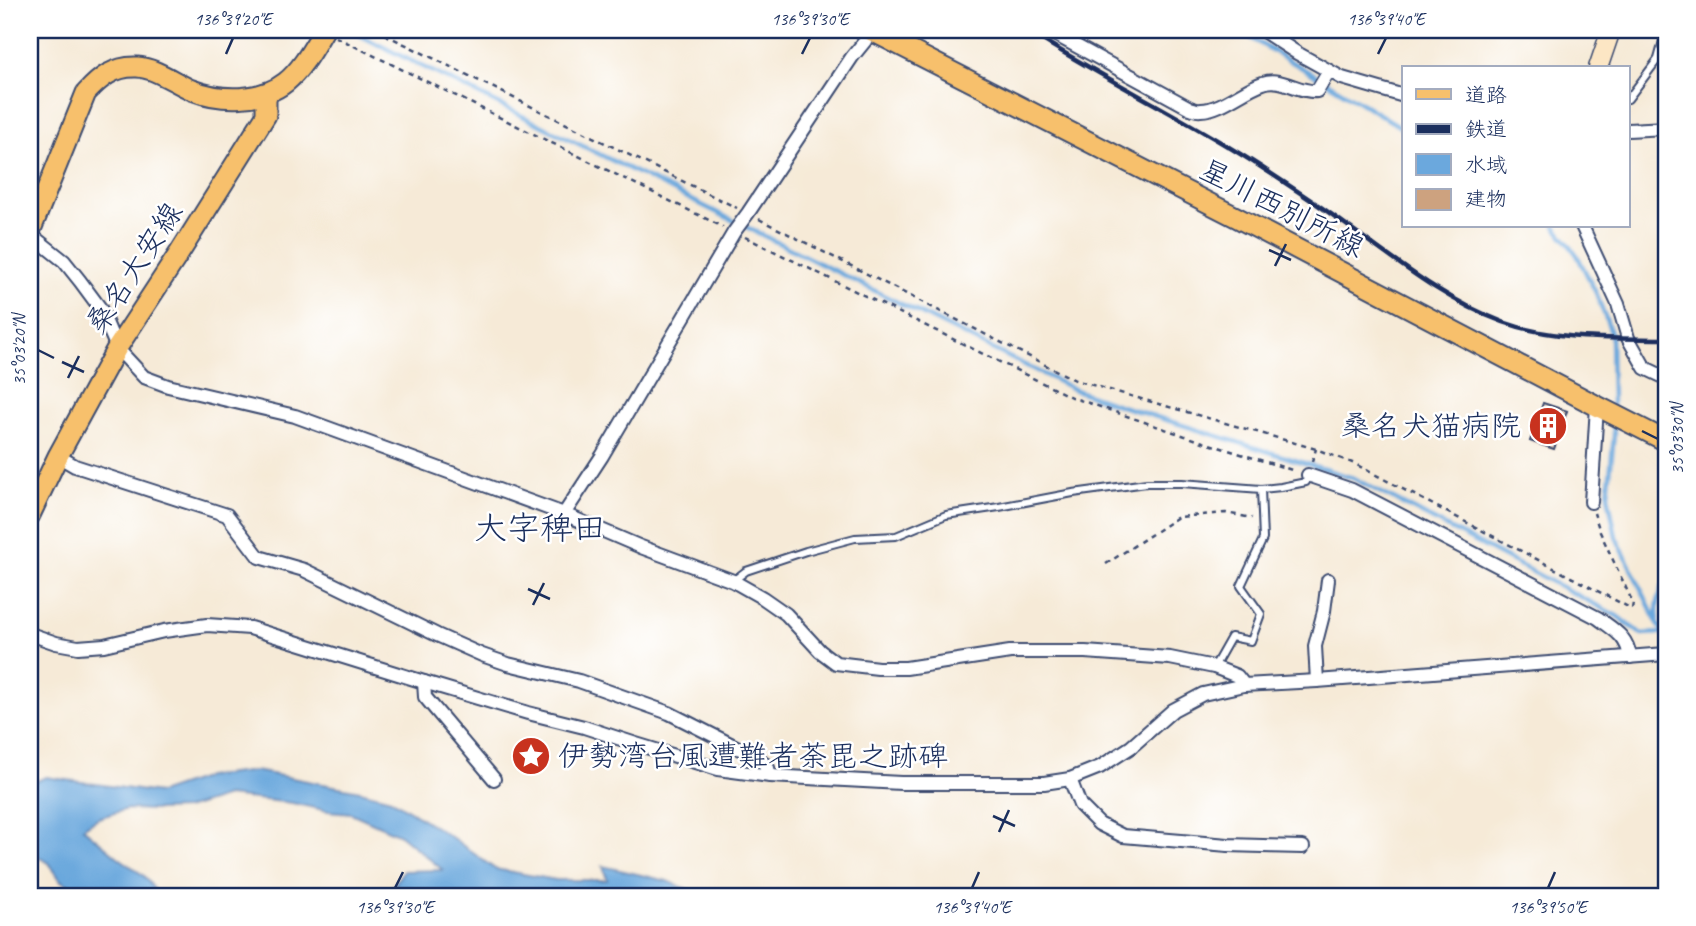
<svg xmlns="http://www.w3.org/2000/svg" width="1696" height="926" font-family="Caveat,'Klee One',sans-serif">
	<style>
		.water { fill: #6ba8dd; stroke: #436c9e; stroke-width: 2 }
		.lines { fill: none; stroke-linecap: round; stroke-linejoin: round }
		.stream { stroke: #6ba8dd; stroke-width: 4.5 }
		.building { fill: #cda27f }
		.lane-casing { stroke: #3c4b70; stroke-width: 10 }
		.street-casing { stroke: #3c4b70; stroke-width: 16 }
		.secondary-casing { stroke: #3c4b70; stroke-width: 21 }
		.primary-casing { stroke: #3c4b70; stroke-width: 23 }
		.path { stroke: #3c4b70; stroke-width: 2.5; stroke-dasharray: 5 5; stroke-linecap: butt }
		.lane { stroke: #fff; stroke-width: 6 }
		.street { stroke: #fff; stroke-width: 12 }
		.secondary { stroke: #fce6c4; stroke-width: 18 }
		.primary { stroke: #f7c06c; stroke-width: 19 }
		.rail { stroke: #1b2f5e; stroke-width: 4.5 }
		.ticks { fill: none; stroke: #1b2f5e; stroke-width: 2.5 }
		.labels { text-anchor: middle; stroke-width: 5; stroke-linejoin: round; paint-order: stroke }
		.street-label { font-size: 30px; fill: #1b2f5e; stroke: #fff }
		.poi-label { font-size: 30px; fill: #1b2f5e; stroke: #fff; text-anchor: end }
		.quarter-label { font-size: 33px; fill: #1b2f5e; stroke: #fff }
		.neatline { fill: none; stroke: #1b2f5e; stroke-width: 2.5 }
		.ticks-label { font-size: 18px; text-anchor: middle; fill: #1b2f5e }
	</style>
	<rect width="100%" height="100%" fill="#fff"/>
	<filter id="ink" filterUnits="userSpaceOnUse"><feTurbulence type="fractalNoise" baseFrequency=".0143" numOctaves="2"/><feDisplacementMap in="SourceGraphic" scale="14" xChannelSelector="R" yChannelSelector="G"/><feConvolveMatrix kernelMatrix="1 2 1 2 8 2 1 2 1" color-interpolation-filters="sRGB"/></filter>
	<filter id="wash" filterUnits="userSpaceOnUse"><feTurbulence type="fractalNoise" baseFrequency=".00686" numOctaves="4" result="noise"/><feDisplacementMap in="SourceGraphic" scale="28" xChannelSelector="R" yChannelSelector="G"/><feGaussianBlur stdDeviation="1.57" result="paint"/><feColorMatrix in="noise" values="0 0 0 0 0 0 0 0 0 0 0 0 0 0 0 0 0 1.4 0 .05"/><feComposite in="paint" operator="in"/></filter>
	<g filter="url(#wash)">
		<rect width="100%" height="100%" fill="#f6ead7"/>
		<polygon class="water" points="255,771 360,791 391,799 454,839 495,869 556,880 607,880 603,866 667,881 704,896 456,896 394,885 403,871 443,870 400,835 351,813 328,811 292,803 227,796 186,809 155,810 127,809 98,818 83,828 118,857 144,876 159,896 89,896 61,881 49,863 30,852 30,784 46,777 159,793 206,777"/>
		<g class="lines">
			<g class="stream">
				<polyline points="349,30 1075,390 1121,406 1353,478 1617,616 1641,634 1664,633"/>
				<polyline points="1237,30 1333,86 1404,129"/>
				<polyline points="1555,226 1577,255 1596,293 1611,332 1612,406"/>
				<polyline points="1613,422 1614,435 1608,495 1616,537 1659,626 1666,635"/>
				<path d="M1658,619C1655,606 1660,592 1666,580"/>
			</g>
		</g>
		<g id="blocks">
			<polygon class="building" points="1543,403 1567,411 1554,449 1530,441"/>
		</g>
	</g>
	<g filter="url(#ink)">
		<use href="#blocks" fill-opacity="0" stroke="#3c4b70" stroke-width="2"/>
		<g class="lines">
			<g class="lane-casing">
				<g id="lane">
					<polyline points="1628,99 1658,59 1666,30"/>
					<polyline points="733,581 746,571 806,551 855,538 896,536 946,515 999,507 1073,493 1147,483 1182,483 1261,489 1281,487 1306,482 1308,475"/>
					<polyline points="1214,667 1231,637 1251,641 1261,614 1241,586 1263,539 1261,489"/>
				</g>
			</g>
			<g class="street-casing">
				<g id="street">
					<path d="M1047,30L1190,108C1194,109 1197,111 1201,110C1221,110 1244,89 1263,83C1282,76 1298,93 1317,91L1329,71"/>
					<polyline points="1262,30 1297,53 1342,78 1404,96"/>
					<polyline points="1628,130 1666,128"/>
					<polyline points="1582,226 1618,304 1628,338 1645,368 1666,378"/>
					<polyline points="30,234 64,261 80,281 100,308 117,348 144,377 168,386 295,416 564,514 641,547 733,581 763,598 786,614 820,651 836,663 878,668 906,668 1010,652 1085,652 1170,658 1214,667 1237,676 1244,685"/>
					<polyline points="58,456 75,466 227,515 259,557 304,570 437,635 482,655 508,664 579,681 669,713 760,759 768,768 770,776"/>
					<path d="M1308,475L1352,490L1598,618C1614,630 1627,636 1630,657"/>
					<polyline points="1591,502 1597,406"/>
					<polyline points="564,514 602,456 734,232 748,213 852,57 865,41 870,30"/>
					<polyline points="30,634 56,643 78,647 104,645 164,631 207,625 250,628 424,682 528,713 584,727 636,744 718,769 770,776 901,783 1044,783 1070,779 1100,767 1131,747 1173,710 1203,694 1244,685 1317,681 1666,654"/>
					<polyline points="1317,681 1315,646 1324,611 1328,580"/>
					<polyline points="424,682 425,697 494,779"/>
					<polyline points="1070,779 1080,805 1099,824 1123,836 1228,845 1303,847"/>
				</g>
			</g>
			<g class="secondary-casing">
				<polyline id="secondary" points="1598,68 1611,30"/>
			</g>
			<g class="primary-casing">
				<g id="primary">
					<polyline points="870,30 1236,217 1597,406 1666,441"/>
					<path d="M30,232L86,93C100,78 114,66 137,67C156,68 175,83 192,90C220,101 261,102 286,82C302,69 313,48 324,30"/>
					<polyline points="30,515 58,456 117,348 180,252 266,115 266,93"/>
				</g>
			</g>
			<g class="path">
				<polyline points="376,30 737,208"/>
				<polyline points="336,37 723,227"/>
				<polyline points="759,219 1075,380 1316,449 1355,464 1632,609 1633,603 1600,532 1594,513"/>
				<polyline points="745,237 1071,397 1203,442 1295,471"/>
				<polyline points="1312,462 1316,449"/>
				<polyline points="1106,564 1178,517 1226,513 1252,518"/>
			</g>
			<use href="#lane" class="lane"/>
			<use href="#street" class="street"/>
			<use href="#secondary" class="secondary"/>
			<use href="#primary" class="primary"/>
			<path class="rail" d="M1027,30C1103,79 1186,118 1261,167C1290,186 1318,204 1345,224C1395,260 1444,300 1503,322C1555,341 1611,338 1666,339"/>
		</g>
	</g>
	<path class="ticks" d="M226,54L233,38M802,54L810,38M1378,54L1386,38M1269,250L1291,260M1275,266L1286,244M38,350L54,358M62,362L84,372M68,378L79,356M1642,431L1658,439M528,589L550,599M533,605L544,583M993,816L1015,826M999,832L1009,810M395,888L403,872M972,888L979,872M1548,888L1555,872"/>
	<defs>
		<g id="building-disc" transform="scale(2.0125)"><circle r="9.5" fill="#c8321e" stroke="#fff"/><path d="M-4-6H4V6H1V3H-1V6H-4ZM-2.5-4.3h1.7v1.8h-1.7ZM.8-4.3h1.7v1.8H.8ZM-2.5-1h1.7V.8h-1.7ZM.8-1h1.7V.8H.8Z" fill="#fff"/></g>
		<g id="sight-disc" transform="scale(2.0125)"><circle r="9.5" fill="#c8321e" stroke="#fff"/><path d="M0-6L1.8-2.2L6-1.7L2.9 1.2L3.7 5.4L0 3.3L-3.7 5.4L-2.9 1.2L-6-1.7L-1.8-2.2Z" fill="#fff"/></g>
	</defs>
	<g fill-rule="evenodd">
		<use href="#building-disc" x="1548" y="426"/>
		<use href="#sight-disc" x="531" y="756"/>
	</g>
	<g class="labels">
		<g class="street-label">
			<text transform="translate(1282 208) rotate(27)" y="10">星川西別所線</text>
			<text transform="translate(134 268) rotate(-57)" y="10">桑名大安線</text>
		</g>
		<g class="poi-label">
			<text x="1521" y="436">桑名犬猫病院</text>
			<text x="558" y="766" text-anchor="start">伊勢湾台風遭難者荼毘之跡碑</text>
		</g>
		<g class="quarter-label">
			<text x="540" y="539">大字稗田</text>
		</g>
	</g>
	<rect width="1696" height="926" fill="none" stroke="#fff" stroke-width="77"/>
	<rect x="1402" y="66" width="228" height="161" fill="#ffffff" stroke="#a4acbf" stroke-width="2"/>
	<rect x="1416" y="89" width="35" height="10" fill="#f7c06c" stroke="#a4acbf" stroke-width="2"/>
	<text x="1465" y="102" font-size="21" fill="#1b2f5e">道路</text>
	<rect x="1416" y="124" width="35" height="10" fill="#1b2f5e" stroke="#a4acbf" stroke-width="2"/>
	<text x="1465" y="136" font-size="21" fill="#1b2f5e">鉄道</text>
	<rect x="1416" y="154" width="35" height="21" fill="#6ba8dd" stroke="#a4acbf" stroke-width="2"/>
	<text x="1465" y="172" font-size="21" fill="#1b2f5e">水域</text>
	<rect x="1416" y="189" width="35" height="21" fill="#cda27f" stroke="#a4acbf" stroke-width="2"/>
	<text x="1465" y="206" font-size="21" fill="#1b2f5e">建物</text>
	<rect x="38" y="38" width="1620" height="850" class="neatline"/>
	<g class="ticks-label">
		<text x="233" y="25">136°39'20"E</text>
		<text x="810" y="25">136°39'30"E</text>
		<text x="1386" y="25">136°39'40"E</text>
		<text transform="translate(19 350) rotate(-90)" y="6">35°03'20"N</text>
		<text transform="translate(1677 439) rotate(-90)" y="6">35°03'30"N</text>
		<text x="395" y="913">136°39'30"E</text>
		<text x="972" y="913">136°39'40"E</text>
		<text x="1548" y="913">136°39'50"E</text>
	</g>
</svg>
